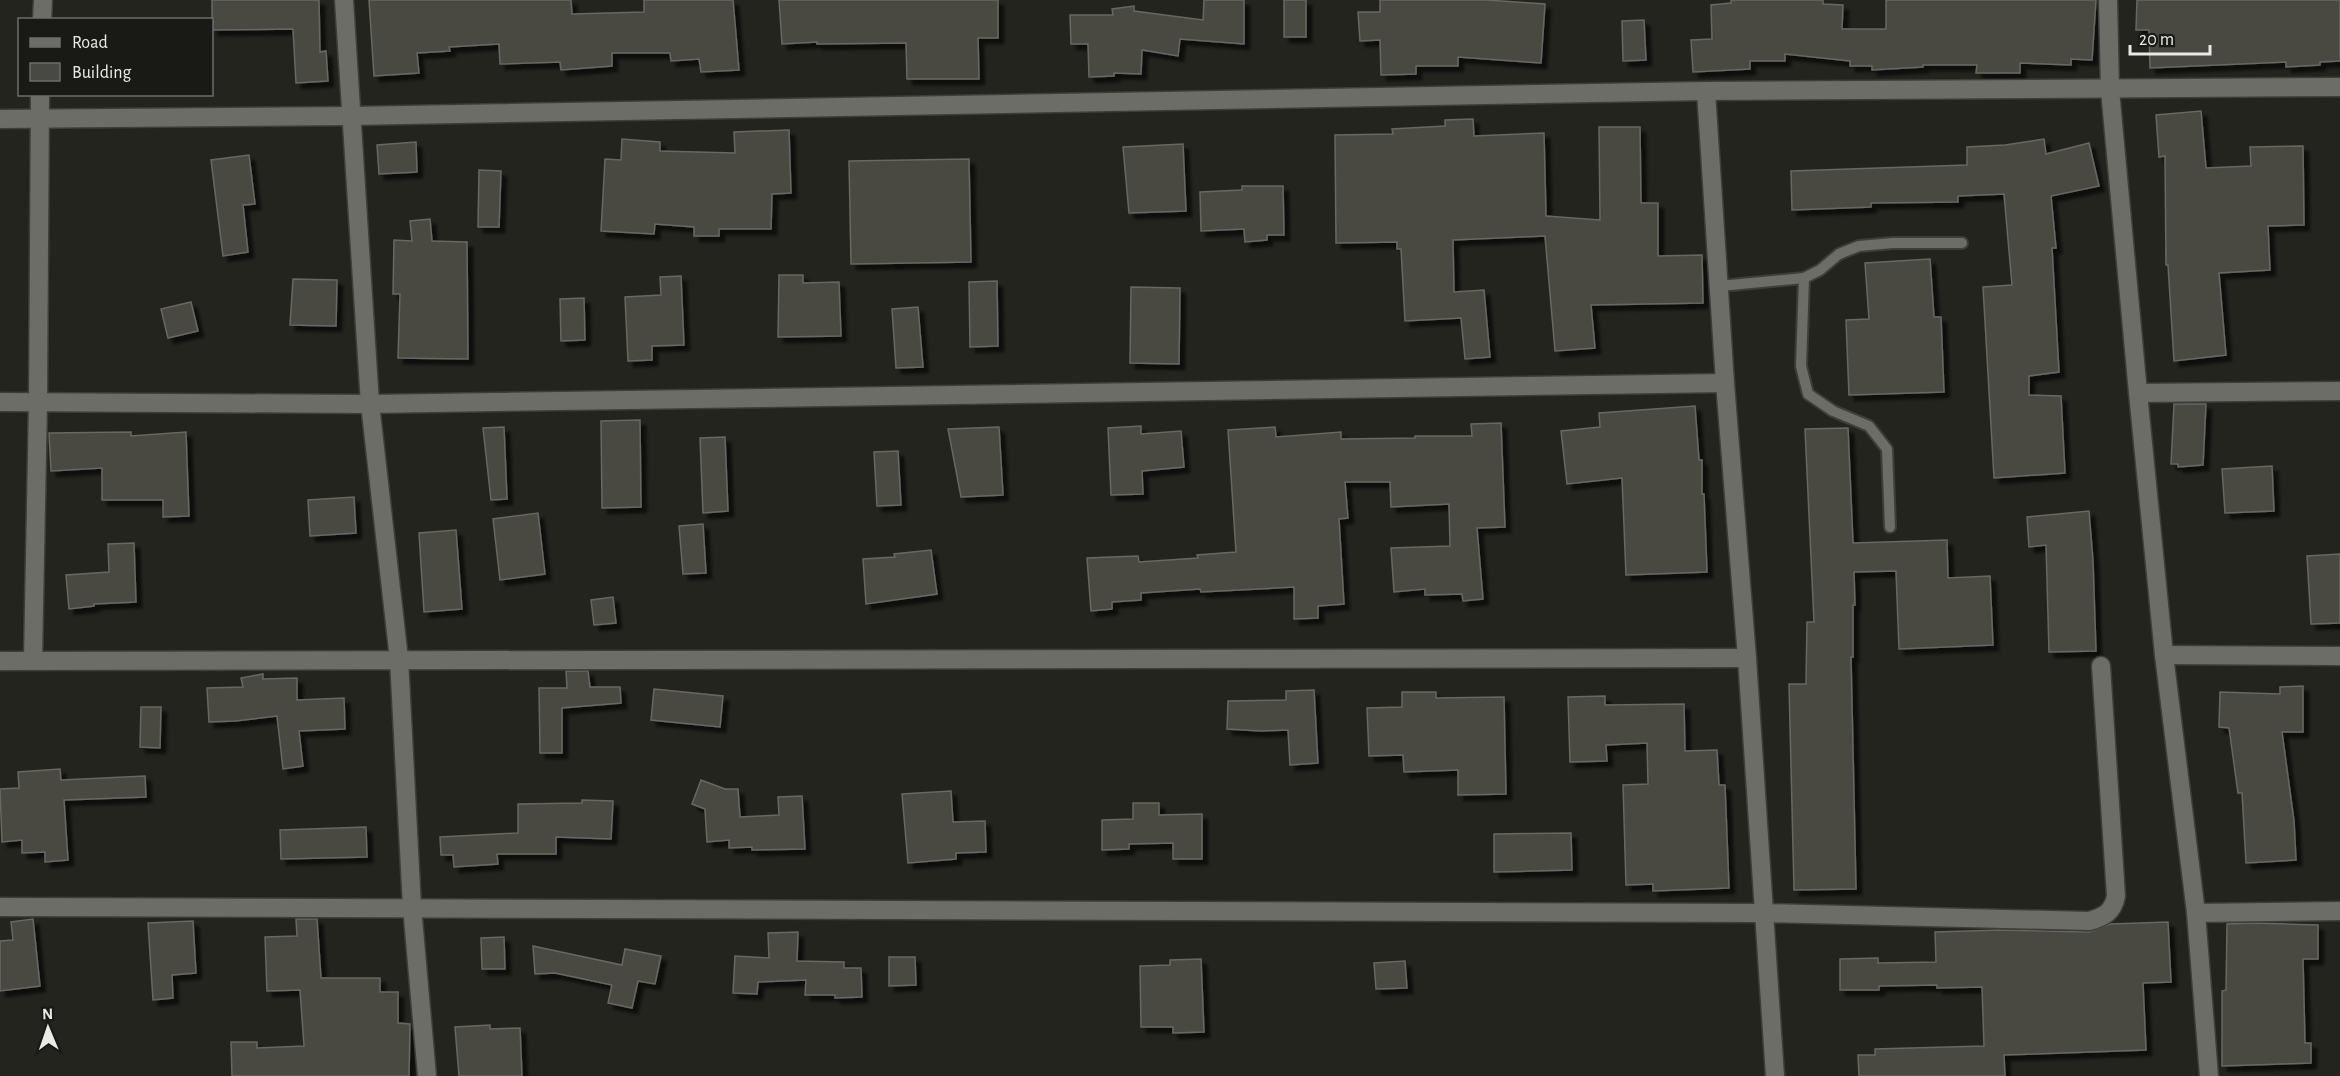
<svg xmlns="http://www.w3.org/2000/svg" width="2340" height="1076" font-family="'Alegreya Sans',sans-serif">
	<style>
		.building { fill: #484943; stroke: #676861; stroke-width: 1.5; filter: url(#shadow) }
		.lines { fill: none; stroke-linecap: round; stroke-linejoin: round }
		.lane-casing { stroke: #3d3e39; stroke-width: 14 }
		.street-casing { stroke: #3d3e39; stroke-width: 21 }
		.secondary-casing { stroke: #3d3e39; stroke-width: 21 }
		.lane { stroke: #6c6d66; stroke-width: 10 }
		.street { stroke: #6c6d66; stroke-width: 18 }
		.secondary { stroke: #6c6d66; stroke-width: 18 }
	</style>
	<defs>
		<filter id="shadow"><feDropShadow dx="5.5" dy="5.5" stdDeviation="1.5" flood-color="#0009"/></filter>
	</defs>
	<rect width="100%" height="100%" fill="#23241e"/>
	<g class="building">
		<polygon points="212,0 319,0 320,52 326,51 328,81 296,83 293,29 212,30"/>
		<polygon points="369,0 571,0 572,14 644,12 644,0 733,0 739,70 701,72 699,59 671,61 670,53 612,53 612,66 561,70 560,62 500,64 499,44 449,47 450,51 417,53 419,73 374,76"/>
		<polygon points="779,0 998,0 998,38 978,38 979,79 907,79 906,43 817,44 817,42 782,44"/>
		<polygon points="1204,0 1244,0 1244,44 1180,39 1178,56 1142,50 1141,74 1114,73 1114,76 1089,77 1088,44 1071,44 1070,15 1113,15 1112,9 1134,6 1134,11 1203,20"/>
		<rect x="1284" y="0" width="22" height="37"/>
		<polygon points="1380,0 1487,0 1545,4 1541,63 1458,57 1458,66 1416,66 1416,74 1381,75 1380,40 1360,41 1358,12 1380,12"/>
		<polygon points="1731,0 1823,0 1823,4 1843,5 1842,29 1886,29 1886,0 2096,0 2092,60 2071,59 2071,65 2020,63 2020,73 1976,73 1977,65 1923,65 1923,67 1872,70 1872,66 1850,66 1850,61 1785,54 1785,61 1750,61 1750,69 1693,72 1691,40 1712,39 1711,5 1731,3"/>
		<polygon points="2137,0 2340,0 2340,61 2320,62 2320,65 2286,67 2286,62 2150,68 2149,30 2136,30"/>
		<polygon points="1644,20 1646,60 1623,61 1622,21"/>
		<polygon points="2201,111 2206,168 2251,166 2250,147 2303,146 2304,225 2268,226 2270,270 2219,273 2226,355 2174,361 2168,265 2166,265 2165,156 2159,157 2156,115"/>
		<polygon points="1473,119 1474,136 1544,133 1546,216 1600,220 1599,127 1640,127 1641,203 1658,203 1658,256 1702,255 1703,303 1591,305 1595,348 1555,351 1545,236 1453,240 1454,292 1484,290 1490,357 1465,359 1461,318 1405,321 1401,249 1397,249 1397,242 1336,243 1335,135 1393,134 1392,129 1445,126 1445,120"/>
		<polygon points="789,130 791,193 772,194 771,229 719,229 719,236 694,236 694,227 655,224 654,234 601,231 605,159 621,160 622,139 660,142 660,151 735,153 734,132"/>
		<polygon points="2044,139 2046,154 2089,143 2099,186 2051,196 2056,248 2052,248 2059,372 2029,376 2029,395 2061,396 2065,473 1994,478 1983,287 2012,285 2004,194 1958,196 1958,202 1871,203 1871,207 1792,210 1791,171 1967,165 1967,147 2005,145"/>
		<polygon points="416,142 417,172 379,174 377,145"/>
		<polygon points="1183,144 1186,211 1129,213 1123,147"/>
		<polygon points="249,155 255,204 243,205 248,252 223,256 211,160"/>
		<polygon points="969,159 971,262 851,264 849,161"/>
		<polygon points="479,170 501,171 499,227 478,227"/>
		<polygon points="1242,186 1283,186 1284,235 1267,235 1267,240 1245,242 1244,229 1201,231 1200,192 1242,190"/>
		<polygon points="430,219 432,241 467,242 468,359 398,358 400,294 393,294 394,240 412,241 410,221"/>
		<polygon points="1930,259 1934,317 1941,317 1944,392 1849,395 1846,320 1869,319 1865,263"/>
		<polygon points="779,275 803,275 803,283 839,282 841,336 778,337"/>
		<polygon points="681,276 684,345 652,346 652,360 628,361 625,297 661,295 660,277"/>
		<polygon points="293,279 337,280 336,326 290,325"/>
		<polygon points="997,281 998,346 970,347 969,282"/>
		<polygon points="1131,287 1180,288 1179,364 1130,363"/>
		<polygon points="584,298 585,340 561,341 560,299"/>
		<polygon points="191,302 198,331 168,338 161,309"/>
		<polygon points="918,307 923,367 896,368 892,309"/>
		<polygon points="2174,404 2206,404 2203,465 2178,467 2178,464 2171,464"/>
		<polygon points="1695,406 1699,460 1702,460 1702,494 1704,494 1707,572 1626,575 1622,478 1567,484 1561,431 1600,427 1599,413"/>
		<polygon points="640,420 641,507 602,508 601,421"/>
		<polygon points="1501,423 1505,527 1477,528 1483,599 1463,601 1462,594 1425,595 1425,589 1394,592 1391,548 1450,546 1449,504 1391,507 1390,482 1345,482 1348,518 1339,519 1344,604 1318,606 1318,618 1294,619 1294,587 1201,592 1200,589 1141,593 1141,600 1112,602 1112,609 1091,611 1087,558 1138,556 1139,562 1198,558 1197,555 1236,552 1228,430 1275,427 1276,437 1341,432 1341,439 1415,438 1415,436 1472,436 1471,424"/>
		<polygon points="1141,426 1141,434 1181,431 1184,467 1142,471 1143,494 1111,495 1108,428"/>
		<polygon points="504,427 507,499 491,500 483,428"/>
		<polygon points="999,427 1003,495 961,497 948,429"/>
		<polygon points="1848,428 1853,543 1947,540 1948,578 1990,576 1993,645 1899,649 1896,571 1854,572 1855,605 1853,605 1853,657 1851,657 1856,889 1794,890 1789,684 1806,684 1807,622 1814,622 1805,429"/>
		<polygon points="131,432 131,436 186,432 189,516 163,517 163,500 102,500 102,468 51,471 49,433"/>
		<polygon points="725,437 728,511 703,513 700,438"/>
		<polygon points="898,451 901,505 877,506 874,452"/>
		<polygon points="2272,466 2274,511 2225,513 2222,469"/>
		<polygon points="354,497 356,533 310,536 308,500"/>
		<polygon points="2089,511 2093,561 2096,651 2049,652 2046,545 2029,547 2027,517"/>
		<polygon points="538,513 545,574 500,580 493,519"/>
		<polygon points="703,524 706,573 683,574 679,526"/>
		<polygon points="456,530 462,609 424,612 419,533"/>
		<polygon points="134,543 136,602 94,604 94,606 69,609 66,575 109,572 108,544"/>
		<polygon points="931,550 937,594 866,604 863,559 895,557 894,554"/>
		<polygon points="2340,554 2340,623 2311,624 2307,556"/>
		<polygon points="613,597 616,623 594,625 591,600"/>
		<polygon points="566,671 588,671 590,687 620,687 621,703 562,708 562,753 540,753 539,688 567,688"/>
		<polygon points="263,674 263,679 297,678 297,700 344,698 345,729 299,731 303,766 283,769 277,716 235,721 209,722 207,688 243,687 241,678"/>
		<polygon points="2303,686 2303,732 2282,732 2294,821 2296,860 2246,863 2242,793 2238,793 2229,728 2219,727 2220,692 2280,694 2280,687"/>
		<polygon points="654,689 723,696 720,727 651,720"/>
		<polygon points="1314,690 1318,763 1290,765 1288,730 1261,731 1227,729 1228,701 1286,700 1286,691"/>
		<polygon points="1402,692 1436,692 1436,698 1504,697 1506,794 1458,795 1458,770 1404,772 1403,755 1369,756 1367,708 1402,707"/>
		<polygon points="1605,696 1605,705 1684,704 1685,751 1717,750 1719,785 1725,785 1729,888 1653,891 1653,884 1626,885 1623,785 1648,784 1647,743 1606,745 1607,761 1570,762 1568,697"/>
		<polygon points="141,707 161,707 160,748 140,747"/>
		<polygon points="60,769 61,780 145,776 146,797 64,800 68,860 45,862 45,852 22,853 22,840 2,842 0,789 19,788 18,772"/>
		<polygon points="701,780 725,789 738,789 740,817 779,815 778,797 802,796 805,849 752,850 752,847 729,848 729,840 707,842 705,809 692,804"/>
		<polygon points="951,791 953,822 985,821 986,852 956,853 956,859 908,863 902,794"/>
		<polygon points="582,800 613,801 611,839 556,837 556,854 497,854 498,864 454,867 453,855 441,855 440,837 518,833 518,804 582,803"/>
		<polygon points="1133,803 1159,803 1159,815 1202,814 1202,859 1173,859 1173,843 1129,844 1129,849 1102,850 1102,820 1133,819"/>
		<polygon points="366,827 367,857 281,859 280,830"/>
		<polygon points="1571,833 1572,870 1494,872 1494,834"/>
		<polygon points="33,919 40,986 0,991 0,941 13,940 11,922"/>
		<polygon points="296,919 317,919 321,978 380,978 380,992 398,992 398,1023 410,1024 409,1076 232,1076 231,1042 257,1042 257,1048 304,1046 300,990 267,991 265,937 297,936"/>
		<polygon points="193,921 196,973 172,975 173,998 153,1000 148,923"/>
		<polygon points="2168,922 2171,982 2143,983 2146,1050 2004,1055 2005,1076 1859,1076 1858,1055 1875,1055 1875,1049 1984,1046 1982,987 1937,988 1937,985 1879,986 1879,990 1840,990 1840,959 1878,958 1878,963 1936,962 1935,932 2000,930 2089,932 2110,924"/>
		<polygon points="2253,923 2318,925 2318,959 2303,959 2305,1043 2311,1043 2311,1063 2222,1066 2222,991 2226,990 2227,924"/>
		<polygon points="798,932 797,961 844,962 844,968 861,968 862,997 835,998 835,995 805,995 806,980 758,982 757,994 733,993 735,956 769,958 768,933"/>
		<polygon points="504,937 505,969 482,969 481,938"/>
		<polygon points="533,946 622,965 625,949 661,956 655,984 638,981 632,1008 608,1003 612,985 555,973 535,974"/>
		<polygon points="889,957 915,957 916,985 889,986"/>
		<polygon points="1201,959 1204,1032 1173,1033 1173,1027 1141,1027 1140,966 1170,965 1170,960"/>
		<polygon points="1405,961 1407,988 1376,989 1374,963"/>
		<polygon points="490,1025 490,1029 520,1028 522,1076 459,1076 455,1027"/>
	</g>
	<g class="lines">
		<g class="lane-casing">
			<g id="lane">
				<polyline points="1804,278 1801,366 1808,394 1833,411 1869,426 1887,449 1890,527"/>
				<polyline points="1720,286 1804,278 1820,270 1839,254 1859,246 1893,243 1962,243"/>
			</g>
		</g>
		<g class="street-casing">
			<g id="street">
				<polyline points="344,0 370,404 399,659 412,907 427,1076"/>
				<polyline points="2108,0 2110,90 2138,393 2164,655 2196,913 2209,1076"/>
				<polyline points="42,20 43,0"/>
				<polyline points="1706,91 1725,383 1747,658 1775,1076"/>
				<polyline points="2138,393 2340,391"/>
				<polyline points="0,402 370,404 1725,383"/>
				<polyline points="2164,655 2340,656"/>
				<polyline points="33,660 38,402 40,94"/>
				<polyline points="0,661 1747,658"/>
				<path d="M0,907L1763,913L2089,921C2104,917 2113,912 2116,896L2101,666"/>
				<polyline points="2196,913 2340,911"/>
			</g>
		</g>
		<g class="secondary-casing">
			<polyline id="secondary" points="0,119 351,116 1706,91 2340,87"/>
		</g>
		<use href="#lane" class="lane"/>
		<use href="#street" class="street"/>
		<use href="#secondary" class="secondary"/>
	</g>
	<rect x="18" y="18" width="195" height="78" fill="#191a15" stroke="#6c6d69" stroke-width="1.5"/>
	<rect x="30" y="38" width="30" height="9" fill="#6c6d66" stroke="#6c6d69" stroke-width="1.5"/>
	<text x="72" y="48" font-size="18" fill="#e9eae6">Road</text>
	<rect x="30" y="63" width="30" height="18" fill="#484943" stroke="#6c6d69" stroke-width="1.5"/>
	<text x="72" y="78" font-size="18" fill="#e9eae6">Building</text>
	<g transform="translate(48 1028) rotate(358)" stroke="#191a15" stroke-width="4.5" paint-order="stroke">
	<path d="M0-4.5L10 22L0 15L-10 22Z" fill="#e9eae6"/>
	<text y="-9" font-size="16" font-weight="bold" text-anchor="middle" fill="#e9eae6">N</text>
	</g>
	<path d="M2130 45v9h80v-9" fill="none" stroke="#e9eae6" stroke-width="3"/>
	<text x="2139" y="45" font-size="18" fill="#e9eae6" stroke="#191a15" stroke-width="4.5" paint-order="stroke">20 m</text>
</svg>
